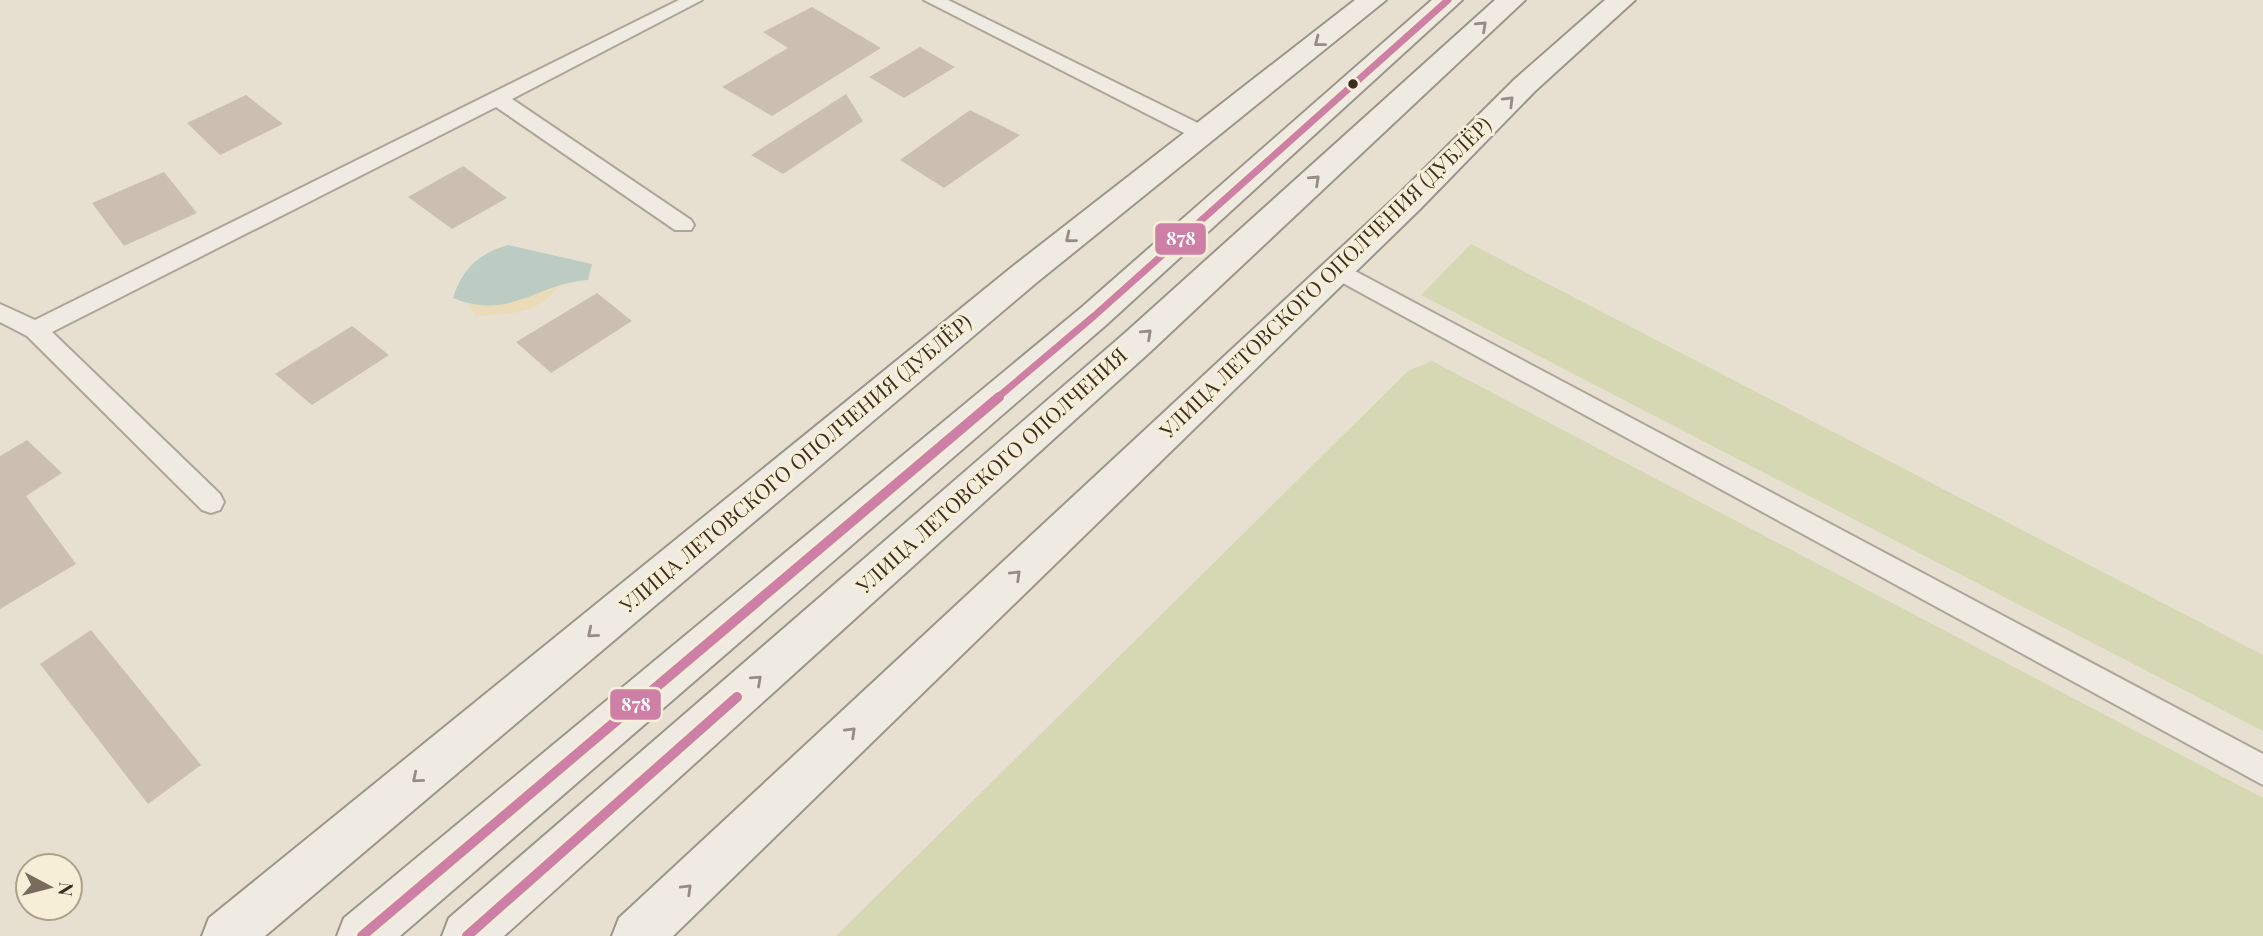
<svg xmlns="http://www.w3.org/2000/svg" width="2263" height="936" font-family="'Playfair Display',serif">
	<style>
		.green { fill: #d6d7b3 }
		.sand { fill: #eadcb9 }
		.water { fill: #bcccc2 }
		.building { fill: #cbbfb2 }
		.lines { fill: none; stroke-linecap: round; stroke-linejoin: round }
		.lane-casing { stroke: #ada599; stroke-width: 4 }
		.secondary-casing { stroke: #9c958a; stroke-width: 4 }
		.lane { fill: #efebe3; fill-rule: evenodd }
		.secondary { fill: #efebe3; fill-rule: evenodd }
		.bus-1-far1-casing { stroke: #f7eed8; stroke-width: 11 }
		.bus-1-casing { stroke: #f7eed8; stroke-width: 15 }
		.bus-1-far1 { stroke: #ce7fa6; stroke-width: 7 }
		.bus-1 { stroke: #ce7fa6; stroke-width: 10 }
		.oneway { stroke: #968c82 }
		.bus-dot { fill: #3d2e20; stroke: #f7eed8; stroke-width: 2.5 }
		.labels { text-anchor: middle; stroke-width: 6; stroke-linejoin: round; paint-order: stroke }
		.street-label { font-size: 21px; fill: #3d2e20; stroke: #f7eed8 }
		.line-badge { stroke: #f7eed8; stroke-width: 2.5 }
		.badge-label { font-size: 19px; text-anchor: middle; font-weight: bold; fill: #fff }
	</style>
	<rect width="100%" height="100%" fill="#e7e0d1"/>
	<g class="green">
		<polygon points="1471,244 2263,655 2263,731 1421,295"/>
		<polygon points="1432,361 2263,798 2263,936 836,936 1408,371"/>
	</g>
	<path class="sand" d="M564,281C537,316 516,313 475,316L469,304C508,305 529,298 564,281Z"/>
	<path class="water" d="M508,245L592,264L588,280C535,284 510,321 453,298C462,269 479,253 508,245Z"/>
	<g class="building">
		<polygon points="812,7 881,48 772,116 722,87 788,48 763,32"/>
		<polygon points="920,47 955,67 904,98 869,77"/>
		<polygon points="846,94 863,121 783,174 751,155"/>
		<polygon points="246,95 283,124 220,155 187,123"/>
		<polygon points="970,110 1020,135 944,188 900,160"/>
		<polygon points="463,166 507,198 452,229 408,197"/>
		<polygon points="164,172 197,213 124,246 92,203"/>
		<polygon points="597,293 632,321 551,373 516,342"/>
		<polygon points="352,326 389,355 312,405 275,374"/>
		<polygon points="27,440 62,473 26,496 76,564 0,609 0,456"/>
		<polygon points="91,630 201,765 148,804 40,664"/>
	</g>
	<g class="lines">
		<g class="lane-casing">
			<g id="lane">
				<polygon points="679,0 702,0 512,99 691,220 694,225 691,230 675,230 496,107 52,332 220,494 224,502 220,510 211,513 202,510 27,336 0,322 0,304 35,320"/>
				<polygon points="924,0 948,0 1210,129 1213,134 1203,140 1196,139"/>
				<polygon points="1338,262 2263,754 2263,785 1330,276 1327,270 1330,264"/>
			</g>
		</g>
		<g class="secondary-casing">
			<g id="secondary">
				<polygon points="1355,0 1386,0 1036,283 265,936 202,936 209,918 1012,267"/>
				<polygon points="1432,0 1462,0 1106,325 400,936 337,936 344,918 1082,307"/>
				<polygon points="1495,0 1525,0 1151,351 504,936 442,936 449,918 1125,333"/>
				<polygon points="1605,0 1635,0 1535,91 1420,209 673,936 612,936 619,918 1398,195 1515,79"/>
			</g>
		</g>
		<use href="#lane" class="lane"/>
		<use href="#secondary" class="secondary"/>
		<g class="bus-1-far1-casing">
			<polyline id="bus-1-far1" points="997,398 1094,316 1448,0"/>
		</g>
		<g class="bus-1-casing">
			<g id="bus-1">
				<polyline points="362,936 999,397"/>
				<polyline points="467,936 737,697"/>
			</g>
		</g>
		<use href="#bus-1-far1" class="bus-1-far1"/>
		<use href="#bus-1" class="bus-1"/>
	</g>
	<defs><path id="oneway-chevron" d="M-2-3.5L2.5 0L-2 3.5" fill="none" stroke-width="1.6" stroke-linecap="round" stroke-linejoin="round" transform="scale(1.75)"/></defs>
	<g class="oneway">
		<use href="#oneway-chevron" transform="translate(1482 26) rotate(-43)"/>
		<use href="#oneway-chevron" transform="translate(1319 42) rotate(142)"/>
		<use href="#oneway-chevron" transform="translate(1509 101) rotate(-45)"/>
		<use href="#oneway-chevron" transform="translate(1315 180) rotate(-43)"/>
		<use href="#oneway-chevron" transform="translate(1070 238) rotate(141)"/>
		<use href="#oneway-chevron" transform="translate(1147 334) rotate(-43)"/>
		<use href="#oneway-chevron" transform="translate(1016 575) rotate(-44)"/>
		<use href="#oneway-chevron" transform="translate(592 633) rotate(140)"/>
		<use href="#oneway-chevron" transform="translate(757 680) rotate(-42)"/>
		<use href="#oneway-chevron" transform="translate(851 732) rotate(-44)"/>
		<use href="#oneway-chevron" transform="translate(417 778) rotate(140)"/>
		<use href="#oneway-chevron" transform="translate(687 889) rotate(-44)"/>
	</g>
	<circle class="bus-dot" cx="1353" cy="84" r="6"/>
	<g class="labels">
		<g class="street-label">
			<text transform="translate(1326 278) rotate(-44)" y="7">УЛИЦА ЛЕТОВСКОГО ОПОЛЧЕНИЯ (ДУБЛЁР)</text>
			<text transform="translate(796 464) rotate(-40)" y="7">УЛИЦА ЛЕТОВСКОГО ОПОЛЧЕНИЯ (ДУБЛЁР)</text>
			<text transform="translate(992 471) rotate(-42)" y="7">УЛИЦА ЛЕТОВСКОГО ОПОЛЧЕНИЯ</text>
		</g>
	</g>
	<g class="line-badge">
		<rect x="1154" y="222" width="53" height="34" rx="7" fill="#ce7fa6"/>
		<rect x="609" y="688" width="53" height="33" rx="7" fill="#ce7fa6"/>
	</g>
	<g class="badge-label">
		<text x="1181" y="245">878</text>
		<text x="636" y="711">878</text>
	</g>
	<g transform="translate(49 887) rotate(97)"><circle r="33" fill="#f7eed8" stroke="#ada18e" stroke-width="2"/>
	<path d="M0-5L12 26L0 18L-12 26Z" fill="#786c5e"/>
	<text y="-10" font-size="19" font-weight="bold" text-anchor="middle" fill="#3d2e20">N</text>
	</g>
</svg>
